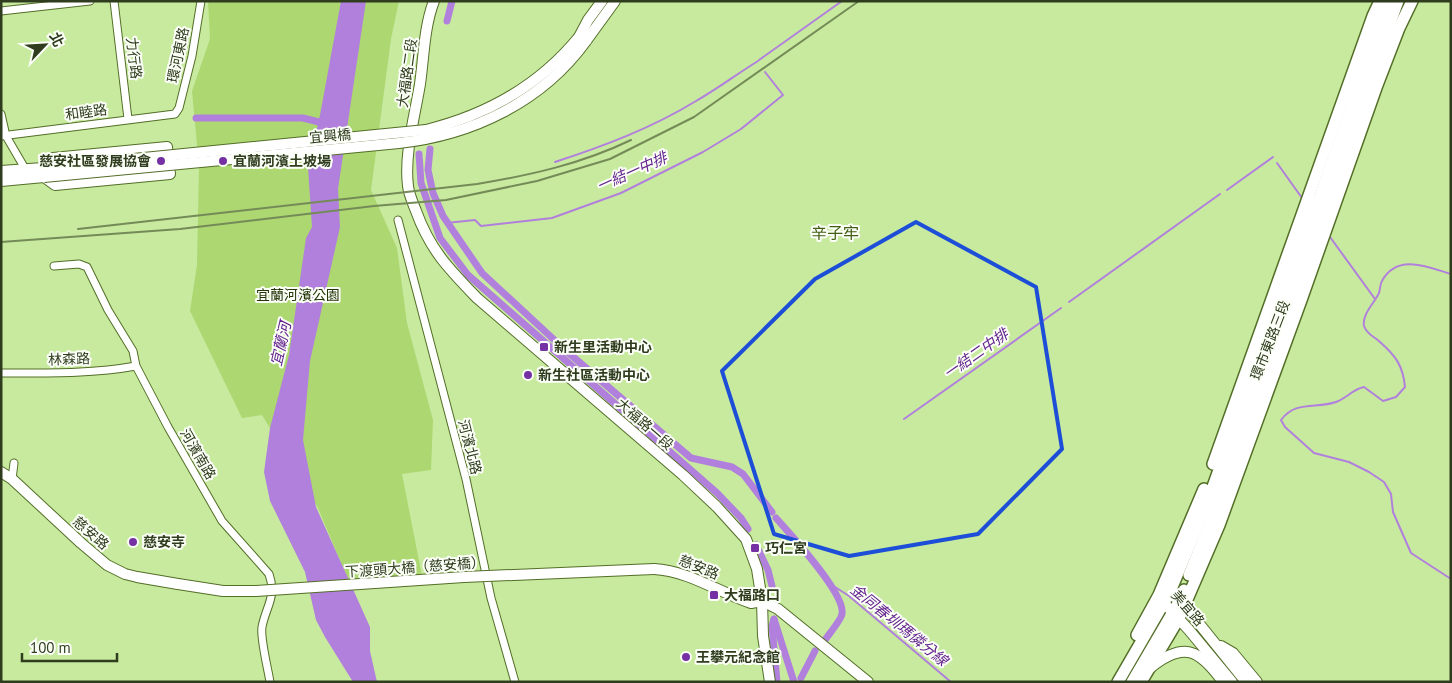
<svg xmlns="http://www.w3.org/2000/svg" width="1452" height="683" font-family="'PT Sans','Noto Sans TC',sans-serif">
	<style>
		.green { fill: #acd771 }
		.water { fill: #b180dc }
		.lines { fill: none; stroke-linecap: round; stroke-linejoin: round }
		.stream { stroke: #b180dc; stroke-width: 2 }
		.canal { stroke: #b180dc; stroke-width: 7 }
		.street-casing { stroke: #536e27; stroke-width: 9 }
		.secondary-casing { stroke: #536e27; stroke-width: 12 }
		.primary-casing { stroke: #536e27; stroke-width: 14 }
		.street { stroke: #fff; stroke-width: 7 }
		.secondary { stroke: #fff; stroke-width: 10 }
		.primary { stroke: #fff; stroke-width: 11 }
		.rail { stroke: #748b58; stroke-width: 2 }
		.secondary-bridge-casing { stroke: #536e27; stroke-width: 12; stroke-linecap: butt }
		.secondary-bridge { stroke: #fff; stroke-width: 10 }
		.marked { fill: none; stroke: #1d4ed8; stroke-width: 4; stroke-linejoin: round }
		.poi-dot { fill: #7530a4; stroke: #fbfff7; stroke-width: 2 }
		.labels { text-anchor: middle; stroke-width: 4; stroke-linejoin: round; paint-order: stroke }
		.street-label { font-size: 14px; fill: #2f3c1e; stroke: #fbfff7 }
		.poi-label { font-size: 14px; font-weight: bold; fill: #2f3c1e; stroke: #fbfff7; text-anchor: start }
		.park-label { font-size: 14px; fill: #243409; stroke: #fbfff7 }
		.water-label { font-size: 15px; font-style: italic; fill: #64238f; stroke: #fbfff7 }
		.quarter-label { font-size: 16px; fill: #445f15; stroke: #fbfff7 }
	</style>
	<rect width="100%" height="100%" fill="#c8ea9f"/>
	<polygon class="green" points="208,1 399,1 391,39 371,190 397,248 407,323 433,420 431,470 402,474 422,576 350,584 318,508 262,415 242,418 190,311 197,265 199,166 192,91 210,39"/>
	<polygon class="water" points="341,1 366,1 338,189 340,227 310,361 303,440 316,507 370,627 370,651 377,682 353,682 325,637 316,620 305,572 270,501 264,472 270,428 289,355 306,238 312,227 308,167 320,115"/>
	<g class="lines">
		<g class="stream">
			<polyline points="759,60 842,1"/>
			<path d="M555,162C604,146 652,128 696,101C717,89 737,74 758,61"/>
			<polyline points="1277,163 1302,198"/>
			<polyline points="1227,190 1273,157"/>
			<polyline points="446,223 475,220 481,226 552,218 621,193 703,152 741,129 783,95 765,72"/>
			<polyline points="1330,237 1375,299"/>
			<path d="M1451,274C1428,267 1397,253 1382,281C1379,285 1381,291 1378,295C1373,304 1362,315 1364,326C1367,335 1374,336 1380,342C1396,356 1403,366 1405,387L1396,397L1383,401L1364,387C1353,389 1347,398 1336,402C1316,409 1296,400 1281,420L1285,427L1314,453L1349,462L1369,472L1384,482L1391,494L1393,512L1411,553L1451,579"/>
			<polyline points="1069,302 1220,194"/>
			<polyline points="904,419 1061,308"/>
			<polyline points="832,585 849,596 951,682"/>
		</g>
		<g class="canal">
			<polyline points="447,21 452,1"/>
			<polyline points="196,118 303,118 327,124"/>
			<polyline points="430,149 428,170 433,193 443,216 482,273 564,349 691,458 732,467 743,474 772,512"/>
			<polyline points="419,154 421,183 440,238 468,275 717,493 741,518 748,529"/>
			<path d="M776,518C790,534 846,594 842,614C841,620 829,634 825,640"/>
			<polyline points="756,545 768,570 772,586"/>
			<polyline points="774,619 794,682"/>
			<polyline points="774,619 772,626 777,682"/>
			<polyline points="801,678 815,651"/>
		</g>
		<g class="street-casing">
			<g id="street">
				<polyline points="114,1 128,119"/>
				<polyline points="1,11 90,1"/>
				<polyline points="1,114 6,136 27,172"/>
				<polyline points="1,136 175,114 179,108 192,56 201,1"/>
				<polyline points="398,220 466,479 491,598 515,682"/>
				<path d="M54,266L79,264L87,267L108,310L133,351L136,366L168,427L222,521L269,574C277,597 266,606 262,627C260,638 268,669 270,682"/>
				<path d="M1,373C47,373 92,374 136,366"/>
				<polyline points="12,479 14,463"/>
			</g>
		</g>
		<g class="secondary-casing">
			<g id="secondary">
				<path d="M434,1C424,27 424,56 420,84C415,115 404,154 408,186C409,195 413,203 416,211C430,250 449,269 477,298L683,475L717,507L746,539L757,569L762,601L763,636L770,682"/>
				<polyline points="579,37 588,20 602,1"/>
				<polyline points="586,41 615,1"/>
				<polyline points="1,171 43,168 53,158 167,147 170,174 55,185 44,177 1,181"/>
				<polyline points="1,472 12,479 81,543 107,565 125,574 137,577 178,584"/>
				<path d="M654,569C689,571 718,592 751,603L762,601"/>
				<polyline points="762,601 778,609 868,682"/>
				<polyline points="1221,646 1233,653 1257,682"/>
				<path d="M1150,668C1184,641 1199,649 1223,682"/>
				<polyline points="1232,682 1189,630 1164,603 1159,595 1169,594 1180,600 1246,682"/>
			</g>
		</g>
		<g class="primary-casing">
			<g id="primary">
				<polyline points="1213,464 1373,16 1380,1"/>
				<polyline points="1189,575 1213,516 1398,1"/>
				<polyline points="1137,635 1159,595 1204,489"/>
				<polyline points="1118,682 1169,594 1206,506 1288,278 1320,196 1389,1"/>
				<polyline points="1132,682 1180,600 1184,590"/>
				<polyline points="1141,682 1179,618 1219,525 1301,300 1377,85 1399,28 1412,1"/>
			</g>
		</g>
		<use href="#street" class="street"/>
		<use href="#secondary" class="secondary"/>
		<use href="#primary" class="primary"/>
		<g class="rail">
			<path d="M78,229L477,184C531,175 581,164 631,140"/>
			<polyline points="1,242 180,229 374,206 446,200 537,181 610,159 694,117 859,1"/>
		</g>
		<g class="secondary-bridge-casing">
			<g id="secondary-bridge">
				<path d="M43,168L426,130C487,115 539,86 579,37"/>
				<path d="M44,177L399,143C472,135 542,102 586,41"/>
				<polyline points="178,584 223,591 256,591 464,577 654,569"/>
			</g>
		</g>
		<use href="#secondary-bridge" class="secondary-bridge"/>
	</g>
	<path class="marked" d="M916,222L1036,287L1062,449L978,534L849,556L774,534L722,371L815,279Z"/>
	<g class="poi-dot">
		<circle cx="161" cy="161" r="5"/>
		<circle cx="223" cy="161" r="5"/>
		<rect x="539" y="342" width="10" height="10" rx="2.5"/>
		<circle cx="528" cy="375" r="5"/>
		<circle cx="133" cy="542" r="5"/>
		<rect x="750" y="543" width="10" height="10" rx="2.5"/>
		<rect x="709" y="590" width="10" height="10" rx="2.5"/>
		<circle cx="686" cy="657" r="5"/>
	</g>
	<g class="labels">
		<g class="street-label">
			<text transform="translate(178 55) rotate(-78)" y="5">環河東路</text>
			<text transform="translate(134 58) rotate(83)" y="5">力行路</text>
			<text transform="translate(407 73) rotate(-82)" y="5">大福路二段</text>
			<text transform="translate(86 112) rotate(-8)" y="5">和睦路</text>
			<text transform="translate(330 136) rotate(-5)" y="5">宜興橋</text>
			<text transform="translate(1270 340) rotate(-69)" y="5">環市東路三段</text>
			<text transform="translate(69 359) rotate(-2)" y="5">林森路</text>
			<text transform="translate(645 424) rotate(41)" y="5">大福路一段</text>
			<text transform="translate(470 447) rotate(76)" y="5">河濱北路</text>
			<text transform="translate(198 454) rotate(60)" y="5">河濱南路</text>
			<text transform="translate(91 533) rotate(41)" y="5">慈安路</text>
			<text transform="translate(415 567) rotate(-4)" y="5">下渡頭大橋（慈安橋）</text>
			<text transform="translate(699 567) rotate(22)" y="5">慈安路</text>
			<text transform="translate(1188 608) rotate(49)" y="5">美宜路</text>
		</g>
		<g class="poi-label">
			<text x="151" y="166" text-anchor="end">慈安社區發展協會</text>
			<text x="233" y="166">宜蘭河濱土坡場</text>
			<text x="554" y="352">新生里活動中心</text>
			<text x="538" y="380">新生社區活動中心</text>
			<text x="143" y="547">慈安寺</text>
			<text x="765" y="553">巧仁宮</text>
			<text x="724" y="600">大福路口</text>
			<text x="696" y="662">王攀元紀念館</text>
		</g>
		<g class="park-label">
			<text x="298" y="300">宜蘭河濱公園</text>
		</g>
		<g class="water-label">
			<text transform="translate(632 172) rotate(-24)" y="5">一結一中排</text>
			<text transform="translate(281 344) rotate(-77)" y="5">宜蘭河</text>
			<text transform="translate(976 354) rotate(-35)" y="5">一結二中排</text>
			<text transform="translate(899 625) rotate(39)" y="5">金同春圳瑪僯分線</text>
		</g>
		<g class="quarter-label">
			<text x="835" y="239">辛子牢</text>
		</g>
	</g>
	<rect width="1452" height="683" fill="none" stroke="#2f3c1e" stroke-width="5"/>
	<g transform="translate(45 45) rotate(65)" stroke="#fbfff7" stroke-width="4" paint-order="stroke">
	<path d="M0-4L9 19L0 12L-9 19Z" fill="#2f3c1e"/>
	<text y="-8" font-size="14" font-weight="bold" text-anchor="middle" fill="#2f3c1e">北</text>
	</g>
	<path d="M22 653v8h95v-8" fill="none" stroke="#2f3c1e" stroke-width="2.5"/>
	<text x="30" y="653" font-size="15" fill="#2f3c1e" stroke="#fbfff7" stroke-width="4" paint-order="stroke">100 m</text>
</svg>
